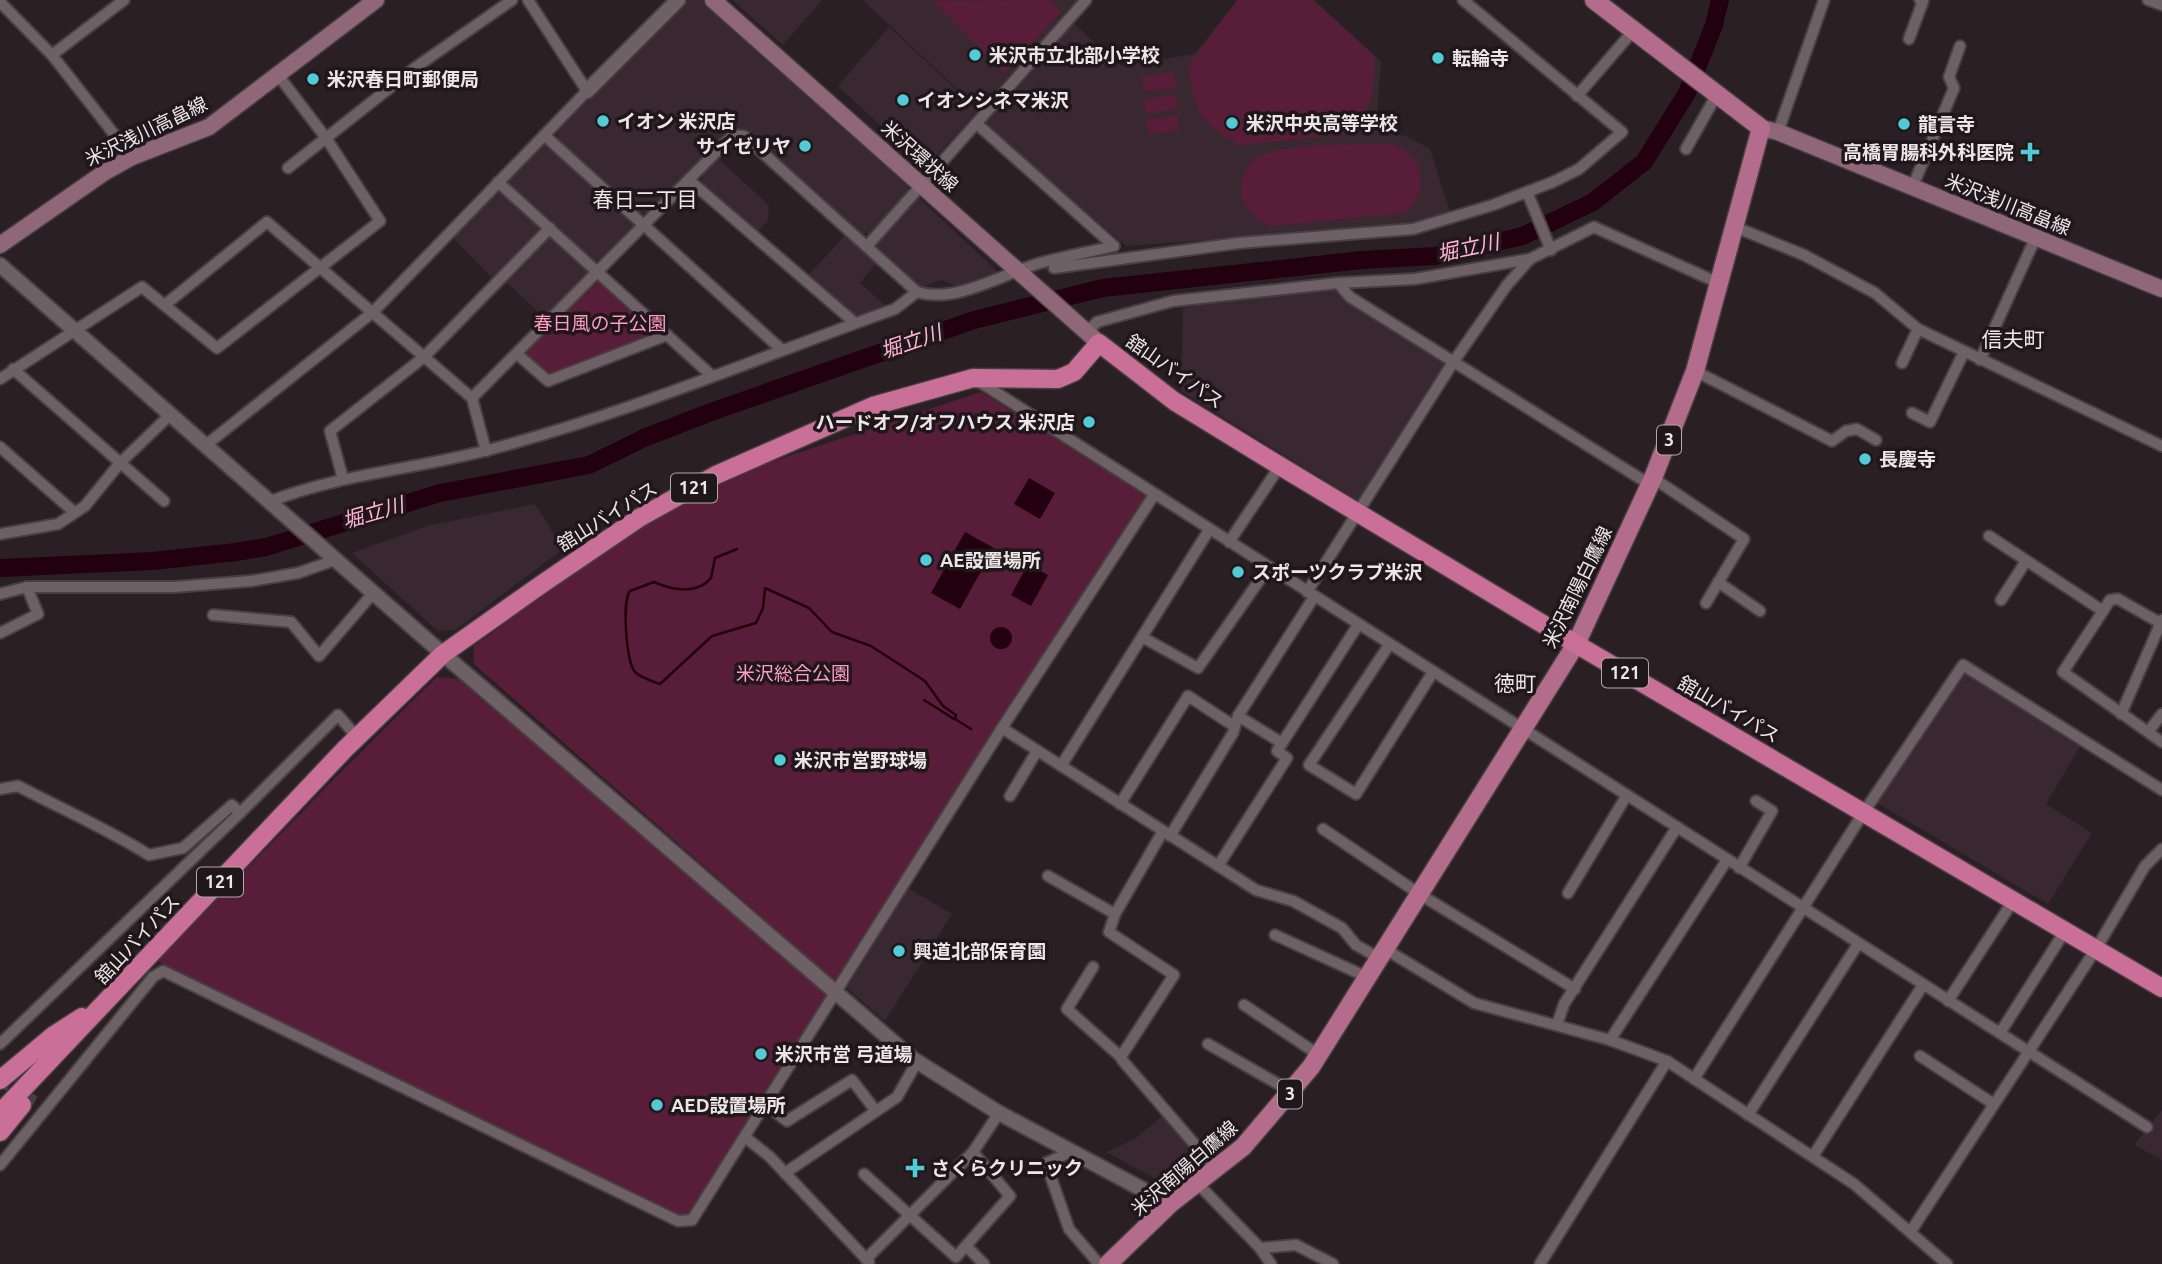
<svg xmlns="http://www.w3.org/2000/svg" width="2162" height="1264" font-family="Ubuntu,'Noto Sans JP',sans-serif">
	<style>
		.built { fill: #39282f }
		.green { fill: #581e39 }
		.water { fill: #22000f }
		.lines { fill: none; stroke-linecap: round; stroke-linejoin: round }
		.stream { stroke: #22000f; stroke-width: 2.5 }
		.river { stroke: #22000f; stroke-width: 18 }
		.minor-tunnel { stroke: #473e42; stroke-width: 10; stroke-dasharray: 10 5; stroke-linecap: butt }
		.minor-casing { stroke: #473f42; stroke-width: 14 }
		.tertiary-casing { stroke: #473f42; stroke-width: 18 }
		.secondary-casing { stroke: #473f42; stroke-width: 19 }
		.primary-casing { stroke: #473f42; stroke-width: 21 }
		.trunk-casing { stroke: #473f42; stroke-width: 21 }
		.minor { stroke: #6d6166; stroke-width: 10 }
		.tertiary { stroke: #6d6166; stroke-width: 14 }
		.secondary { stroke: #906679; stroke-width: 16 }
		.primary { stroke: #b36c8b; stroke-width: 18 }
		.trunk { stroke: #ca7098; stroke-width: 18 }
		.poi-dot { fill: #52cbd7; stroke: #20171a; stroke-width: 2.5 }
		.labels { text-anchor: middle; stroke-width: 7; stroke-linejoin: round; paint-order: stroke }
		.shield { fill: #20171a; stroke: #b0a8ab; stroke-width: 2 }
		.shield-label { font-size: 18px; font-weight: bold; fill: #ede6e9 }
		.poi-label { font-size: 19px; font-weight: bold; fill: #ede6e9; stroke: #20171a; text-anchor: start }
		.street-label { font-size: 19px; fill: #ede6e9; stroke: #20171a }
		.park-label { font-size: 19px; fill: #fe9cc5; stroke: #20171a }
		.neighbourhood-label { font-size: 21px; fill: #ede6e9; stroke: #20171a }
		.water-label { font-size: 21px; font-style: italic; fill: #ffb4d1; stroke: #20171a }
	</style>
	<rect width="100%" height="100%" fill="#2a2024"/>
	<g class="built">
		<polygon points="688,0 702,0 907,179 908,190 870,233 862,234 746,131 732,130 648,213 640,213 558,140 557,130"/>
		<polygon points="732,0 822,0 783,45"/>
		<polygon points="863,0 1080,0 978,109"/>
		<polygon points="1237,0 1314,0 1381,61 1376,129 1408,137 1430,149 1451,215 1414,226 1126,246 987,127 986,118 1071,21 1121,66 1195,54"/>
		<polygon points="889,27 978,110 931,162 920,162 838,86"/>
		<polygon points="540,145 548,145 633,220 633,227 603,260 595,261 508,184 508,177"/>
		<polygon points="717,158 769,205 768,220 757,232 702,183 702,175"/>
		<polygon points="497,191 504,192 540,225 540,232 493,279 452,237"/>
		<polygon points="918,197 1000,274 960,287 941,280 920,288 877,248 876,240"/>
		<polygon points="847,233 878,261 860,283 886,306 857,317 808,276"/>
		<polygon points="554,236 588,266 589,275 545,318 503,279 545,237"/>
		<polygon points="1332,289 1449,364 1363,504 1181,391 1183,308 1219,300"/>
		<polygon points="535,504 563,549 455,630 438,631 352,553 427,526"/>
		<polygon points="1963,667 2082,743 2046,804 2092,833 2048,904 1877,803"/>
		<polygon points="908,888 952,914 885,1021 847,988"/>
		<polygon points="2162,1110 2162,1160 2134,1145"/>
		<polygon points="1162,1116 1203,1163 1181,1184 1163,1183 1106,1152 1135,1139"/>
	</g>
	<g class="green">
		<polygon points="1049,0 1061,12 1005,73 933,1"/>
		<path d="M1238,0H1313L1375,57C1373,87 1374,115 1346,134L1239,145C1199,124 1194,107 1188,65Z"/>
		<polygon points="1173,72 1176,88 1144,92 1142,77"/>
		<polygon points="1175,94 1178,109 1146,114 1144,99"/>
		<polygon points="1178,115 1180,130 1149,135 1146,120"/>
		<path d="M1381,143C1421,145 1434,187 1405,213L1272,226C1257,220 1243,210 1241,192C1240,177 1248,162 1261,155C1282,144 1354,145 1381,143Z"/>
		<polygon points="598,282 605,282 656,333 548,378 527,359 526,349"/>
		<polygon points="981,392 1147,496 836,982 474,664 474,646 594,559 714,481"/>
		<polygon points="437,677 459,679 827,995 691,1217 679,1218 157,961 345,768"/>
	</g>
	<g class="water">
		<polygon points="1029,478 1055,493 1040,519 1014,504"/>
		<polygon points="965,532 994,548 960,609 931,593"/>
		<polygon points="1028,564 1048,575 1031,606 1011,595"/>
		<circle cx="1001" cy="638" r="11"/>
	</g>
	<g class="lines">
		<g class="stream">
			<path d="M737,549L715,558L711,578C697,595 672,590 654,582L630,591C622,601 626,662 635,672C641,678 652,681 660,684L712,636L756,623L763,608L765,588L809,608L832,632L871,646L925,681L943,706L956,715L955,719L971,729"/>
			<polyline points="924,700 954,719"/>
		</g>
		<polyline class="river" points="0,568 153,561 236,552 266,547 440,493 589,465 644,438 711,412 974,320 1103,288 1362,260 1435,256 1523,236 1593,202 1644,162 1687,93 1714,25 1720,0"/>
		<polyline class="minor-tunnel" points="0,1082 38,1102"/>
		<g class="minor-casing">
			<g id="minor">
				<polyline points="2148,0 2162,5"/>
				<polyline points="0,2 52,55 132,157"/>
				<polyline points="1909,39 1923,1 1920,0"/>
				<polyline points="52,55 124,0"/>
				<polyline points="1577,96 1633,31"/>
				<polyline points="977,124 1114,246"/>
				<polyline points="1778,132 1824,0"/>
				<polyline points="544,135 782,350"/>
				<polyline points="1686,149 1716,96"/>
				<polyline points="288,168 416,67 512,0"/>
				<polyline points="689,180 855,323"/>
				<polyline points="498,182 711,375"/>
				<polyline points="1912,188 1954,88 1949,77 1960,46"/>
				<polyline points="1527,192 1551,250"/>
				<polyline points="1735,227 1804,255 1875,293 1918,329 2162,446"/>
				<polyline points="868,245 1086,0"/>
				<polyline points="1054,268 1239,243 1413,229 1493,205 1553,182 1579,169 1622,132 1463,0"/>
				<polyline points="1338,283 1350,297 1649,484"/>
				<polyline points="166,304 267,222 472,398 486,451"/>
				<polyline points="1087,332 1097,322 1173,301 1338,283 1415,279 1530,259 1594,227 1721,284"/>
				<polyline points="517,354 548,381 667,335"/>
				<polyline points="1980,360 2035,239"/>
				<polyline points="1902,363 1918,329"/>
				<polyline points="13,369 164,501"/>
				<polyline points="1695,371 1832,441 1846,431 1857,429 1876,440"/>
				<polyline points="0,379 142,287 217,348 380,221 326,138 278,75"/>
				<polyline points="975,379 2147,1127"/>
				<path d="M472,398L733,135L744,136L917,292C956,304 1002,274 1040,263C1064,256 1090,252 1114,246"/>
				<polyline points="1912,413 1930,422 1964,352"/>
				<polyline points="206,445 373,312 587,91 528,0"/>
				<polyline points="0,447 74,512"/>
				<polyline points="1653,478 1744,539 1706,603"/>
				<polyline points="343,479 330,431 424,357 550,228"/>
				<path d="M271,501C341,474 416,469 488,450C626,414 760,357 895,309L917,292"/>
				<polyline points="0,534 58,524 85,506 120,463 170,415"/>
				<polyline points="1989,536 2103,611 2110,600 2118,599 2162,624"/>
				<polyline points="1229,542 1280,466"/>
				<polyline points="1718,582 1760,611"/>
				<polyline points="1307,592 1454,361 1507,285 1530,259"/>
				<polyline points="0,594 27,587 174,587 251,581 298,573 338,559"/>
				<polyline points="2001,600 2026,561"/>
				<polyline points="2103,611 2063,672 2162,742"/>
				<polyline points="213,615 291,622 319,656 374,592"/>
				<polyline points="0,633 38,614 27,587"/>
				<polyline points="1142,637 1198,668 1268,568"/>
				<polyline points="1389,645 1309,765 1356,794 1433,672"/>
				<polyline points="2121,714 2162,620"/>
				<polyline points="1238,716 1282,743"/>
				<polyline points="1002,728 1256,890 1293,901 1342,928 1356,945 1379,958"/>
				<polyline points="2148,732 2162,714"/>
				<polyline points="1061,766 1209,530"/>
				<path d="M0,789L18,786C62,809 107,829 149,855L183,848L232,805L240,813"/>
				<polyline points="1010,796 1037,751"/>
				<polyline points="1120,804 1188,696 1234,726"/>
				<polyline points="1323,829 1421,895 1575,989"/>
				<polyline points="1163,831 1115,914 1109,932 1174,975 1122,1055 1122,1060 1216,1169"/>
				<polyline points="1170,836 1233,733 1238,716 1314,597"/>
				<polyline points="1218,866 1287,758 1277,751 1358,625"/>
				<polyline points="1739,868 1772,811 1756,801"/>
				<polyline points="1048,876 1115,914"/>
				<polyline points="1568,893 1627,795"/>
				<polyline points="1275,935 1369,978"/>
				<polyline points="1385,949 1474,1003 1610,1040 1667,1061 1854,1184 1947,1264"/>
				<polyline points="1093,967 1067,1009 1122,1058"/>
				<polyline points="1948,1001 2013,901"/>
				<polyline points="1244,1005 1319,1055"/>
				<polyline points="1557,1025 1564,1004 1677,827"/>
				<polyline points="2000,1033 2065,931"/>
				<polyline points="1610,1040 1727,860"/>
				<polyline points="0,1044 240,813 338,715 357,737"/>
				<polyline points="1208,1044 1292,1092"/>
				<polyline points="1920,1056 1992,1103"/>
				<polyline points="1694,1079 1864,812 1963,665 2162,790"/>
				<polyline points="766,1105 787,1121 852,1080 876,1111"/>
				<polyline points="1748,1115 1858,944"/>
				<polyline points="745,1137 770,1157 869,1262"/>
				<polyline points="1071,1152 1046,1163 1069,1229 1099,1264"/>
				<polyline points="1813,1156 1923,985"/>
				<polyline points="0,1165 153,977 163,971 678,1221 692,1220 1002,728 1154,495"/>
				<polyline points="785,1173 897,1097 917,1062"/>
				<polyline points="864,1174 956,1257 1010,1196 973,1152"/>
				<polyline points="1198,1184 1260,1248 1296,1245 1333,1264"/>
				<polyline points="1911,1231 2096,949 2145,866 2162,849"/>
				<polyline points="967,1247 984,1264"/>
				<polyline points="1260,1248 1271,1264"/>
				<polyline points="866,1259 973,1152 999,1113"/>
				<polyline points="1540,1264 1667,1061"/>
			</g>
		</g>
		<g class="tertiary-casing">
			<g id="tertiary">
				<polyline points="587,91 678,0"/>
				<polyline points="0,265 443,654 913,1059 999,1113 1170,1204"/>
			</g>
		</g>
		<g class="secondary-casing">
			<g id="secondary">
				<polyline points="713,0 1099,343"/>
				<polyline points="1761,128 1778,132 2162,289"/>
				<polyline points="0,245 105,172 132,157 209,127 376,0"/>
			</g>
		</g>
		<g class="primary-casing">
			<polyline id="primary" points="1108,1264 1170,1204 1243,1147 1311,1067 1576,644 1653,478 1695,371 1761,128 1594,0"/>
		</g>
		<g class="trunk-casing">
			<g id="trunk">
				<polyline points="0,1080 54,1035 82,1017"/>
				<polyline points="0,1113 345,749 443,654 542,584 639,518 716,475 873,406 973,378 1058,379 1074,372 1099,343 1174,401 1280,466 1576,644 2162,988"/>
				<polyline points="0,1132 22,1105"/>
			</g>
		</g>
		<use href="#minor" class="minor"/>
		<use href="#tertiary" class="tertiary"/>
		<use href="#secondary" class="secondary"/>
		<use href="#primary" class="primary"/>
		<use href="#trunk" class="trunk"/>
	</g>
	<g class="poi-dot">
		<circle cx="975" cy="55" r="7"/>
		<circle cx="1438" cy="58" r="7"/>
		<circle cx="313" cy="79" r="7"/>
		<circle cx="903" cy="100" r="7"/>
		<circle cx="603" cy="121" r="7"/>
		<circle cx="1232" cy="123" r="7"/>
		<circle cx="1904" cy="124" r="7"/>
		<circle cx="805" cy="146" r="7"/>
		<path d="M2026.5 141.5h7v7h7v7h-7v7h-7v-7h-7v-7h7z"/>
		<circle cx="1089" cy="422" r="7"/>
		<circle cx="1865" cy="459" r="7"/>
		<circle cx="926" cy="560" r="7"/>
		<circle cx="1238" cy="572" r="7"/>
		<circle cx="780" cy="760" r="7"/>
		<circle cx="899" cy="951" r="7"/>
		<circle cx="761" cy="1054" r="7"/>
		<circle cx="657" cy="1105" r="7"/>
		<path d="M911.5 1157.5h7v7h7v7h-7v7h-7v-7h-7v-7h7z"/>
	</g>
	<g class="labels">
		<g class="shield">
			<rect x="1657" y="425.5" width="24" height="29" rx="5"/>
			<rect x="671" y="473.5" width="46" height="29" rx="5"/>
			<rect x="1602" y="658.5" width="46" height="29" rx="5"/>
			<rect x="197" y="867.5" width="46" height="29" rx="5"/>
			<rect x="1278" y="1079.5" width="24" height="29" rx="5"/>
		</g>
		<g class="shield-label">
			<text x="1669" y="446">3</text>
			<text x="694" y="494">121</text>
			<text x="1625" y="679">121</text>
			<text x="220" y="888">121</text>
			<text x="1290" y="1100">3</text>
		</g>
		<g class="poi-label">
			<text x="989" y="62">米沢市立北部小学校</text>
			<text x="1452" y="65">転輪寺</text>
			<text x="327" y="86">米沢春日町郵便局</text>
			<text x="917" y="107">イオンシネマ米沢</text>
			<text x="617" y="128">イオン 米沢店</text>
			<text x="1246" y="130">米沢中央高等学校</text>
			<text x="1918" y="131">龍言寺</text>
			<text x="791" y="153" text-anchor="end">サイゼリヤ</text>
			<text x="2014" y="159" text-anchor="end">高橋胃腸科外科医院</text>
			<text x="1075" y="429" text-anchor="end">ハードオフ/オフハウス 米沢店</text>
			<text x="1879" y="466">長慶寺</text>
			<text x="940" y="567">AE設置場所</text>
			<text x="1252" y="579">スポーツクラブ米沢</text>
			<text x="794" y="767">米沢市営野球場</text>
			<text x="913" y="958">興道北部保育園</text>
			<text x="775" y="1061">米沢市営 弓道場</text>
			<text x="671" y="1112">AED設置場所</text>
			<text x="931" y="1175">さくらクリニック</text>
		</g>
		<g class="street-label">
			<text transform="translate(146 131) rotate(-26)" y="7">米沢浅川高畠線</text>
			<text transform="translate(920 156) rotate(42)" y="7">米沢環状線</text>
			<text transform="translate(2008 204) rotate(22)" y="7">米沢浅川高畠線</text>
			<text transform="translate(1175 371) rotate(35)" y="7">舘山バイパス</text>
			<text transform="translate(607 516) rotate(-32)" y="7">舘山バイパス</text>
			<text transform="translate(1577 587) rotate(-64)" y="7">米沢南陽白鷹線</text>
			<text transform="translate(1729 709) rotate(30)" y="7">舘山バイパス</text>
			<text transform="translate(137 939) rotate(-47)" y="7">舘山バイパス</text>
			<text transform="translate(1184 1168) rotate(-41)" y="7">米沢南陽白鷹線</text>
		</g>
		<g class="park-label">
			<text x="600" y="330">春日風の子公園</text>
			<text x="793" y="680">米沢総合公園</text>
		</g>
		<g class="neighbourhood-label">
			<text x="645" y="207">春日二丁目</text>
			<text x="2013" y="347">信夫町</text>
			<text x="1515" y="691">徳町</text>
		</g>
		<g class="water-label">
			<text transform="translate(1468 248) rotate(-12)" y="7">堀立川</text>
			<text transform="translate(911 342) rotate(-19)" y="7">堀立川</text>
			<text transform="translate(373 513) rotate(-16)" y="7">堀立川</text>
		</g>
	</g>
</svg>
